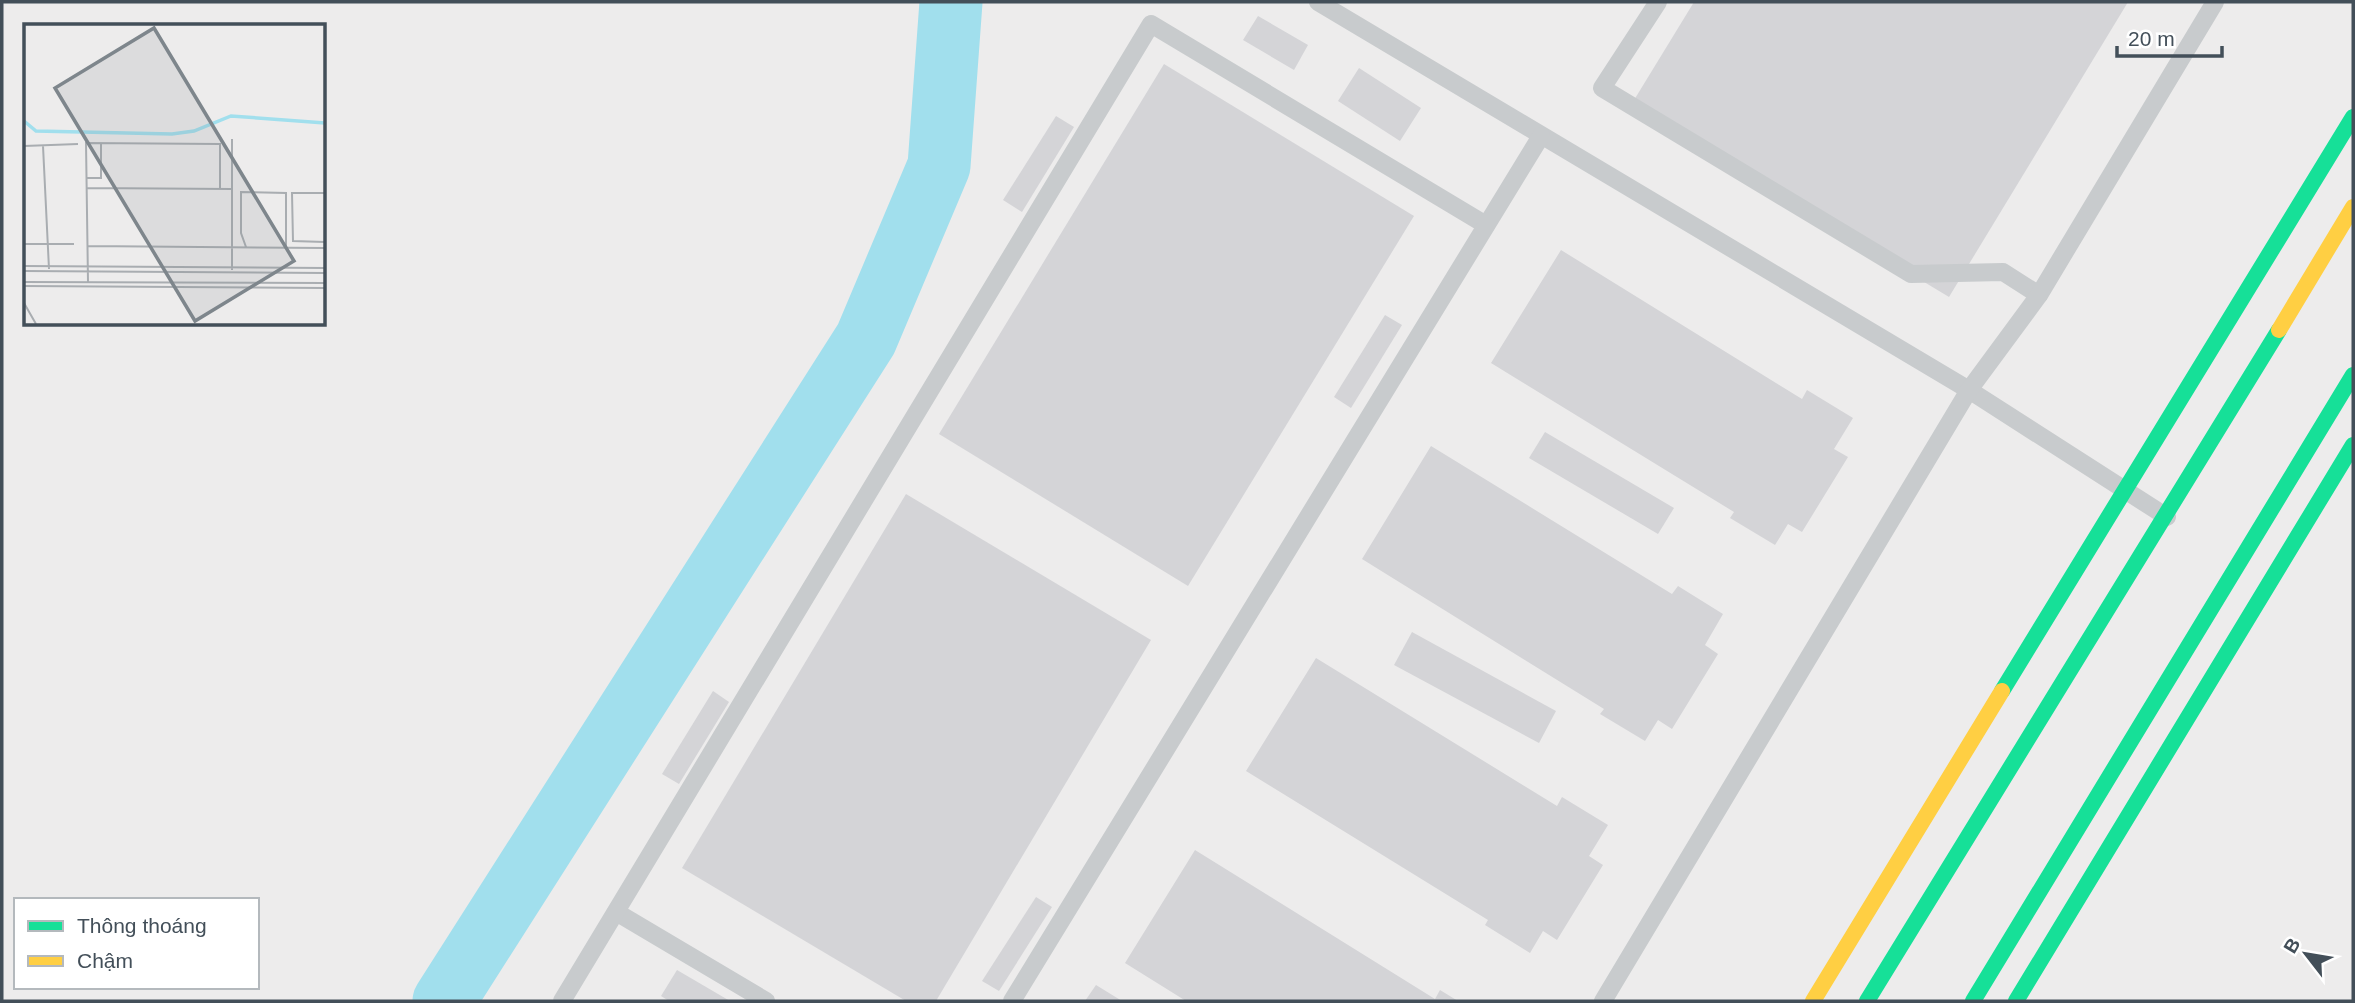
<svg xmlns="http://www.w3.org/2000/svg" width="2355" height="1003" font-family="Arial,sans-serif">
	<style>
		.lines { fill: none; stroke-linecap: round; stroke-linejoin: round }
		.river { stroke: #a1dfed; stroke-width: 63 }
		.building { fill: #d4d4d7 }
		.lane { stroke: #c8cbcd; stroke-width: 18 }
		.fast { stroke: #16e098; stroke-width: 16 }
		.slow { stroke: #ffcf43; stroke-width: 16 }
		.inset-river { fill: none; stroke: #a1dfed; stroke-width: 3.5 }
		.inset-road { fill: none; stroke: #a9adb1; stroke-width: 2 }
		.view { fill: #7e868c; fill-opacity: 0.15; stroke: #7e868c; stroke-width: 3.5 }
		.inset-edge { fill: none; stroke: #434f59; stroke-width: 3.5 }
	</style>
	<rect width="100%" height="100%" fill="#edecec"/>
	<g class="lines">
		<polyline class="river" points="444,1001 866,339 939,166 951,2"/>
	</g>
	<g class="building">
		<polygon points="1694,2 2128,2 1949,297 1631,105"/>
		<polygon points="1258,16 1308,45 1294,70 1243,40"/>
		<polygon points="1164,64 1414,216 1188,586 939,434"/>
		<polygon points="1359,68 1421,108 1400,141 1338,101"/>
		<polygon points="1056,116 1074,127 1022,212 1003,200"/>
		<polygon points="1561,250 1802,399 1807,390 1853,418 1834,449 1848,457 1802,532 1788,524 1775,545 1730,518 1734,512 1491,363"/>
		<polygon points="1385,315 1402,325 1351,408 1334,397"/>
		<polygon points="1545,432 1674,508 1658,534 1529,458"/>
		<polygon points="1431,446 1672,594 1678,586 1723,614 1705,645 1718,654 1672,729 1658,720 1645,741 1600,714 1604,709 1362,559"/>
		<polygon points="906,494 1151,640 936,1001 906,1001 682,868"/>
		<polygon points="1412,632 1556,711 1539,743 1394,665"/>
		<polygon points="1316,658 1557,806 1562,797 1608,825 1589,856 1603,865 1557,940 1543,931 1530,953 1485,925 1488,920 1246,771"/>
		<polygon points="713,691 729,702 679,784 662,774"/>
		<polygon points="1195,850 1435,999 1440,990 1458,1001 1186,1001 1125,963"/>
		<polygon points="1036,897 1052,907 999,991 982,981"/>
		<polygon points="677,970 730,1001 669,1001 661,996"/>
		<polygon points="1096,985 1122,1001 1085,1001"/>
	</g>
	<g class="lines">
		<g class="lane">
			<polyline points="1318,2 1969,390 2167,517"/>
			<polyline points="1658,2 1602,88 1911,274 2003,272 2039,295"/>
			<polyline points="616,912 766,1001"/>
			<polyline points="562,1001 1151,24 1486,225"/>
			<polyline points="1012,1001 1541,136"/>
			<polyline points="1603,1001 1969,390 2039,295 2215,2"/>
		</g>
		<g class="fast">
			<polyline points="2002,691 2353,117"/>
			<polyline points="1867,1001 2279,330"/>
			<polyline points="1973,1001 2353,375"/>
			<polyline points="2016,1001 2353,445"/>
		</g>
		<g class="slow">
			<polyline points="2279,330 2353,207"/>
			<polyline points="1813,1001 2002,691"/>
		</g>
	</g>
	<g transform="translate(24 24)">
		<rect width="301" height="301" fill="#edecec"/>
		<path class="inset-river" d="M0,97L12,107L148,110L170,107L207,92L301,99"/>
		<path class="inset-road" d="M0,122L54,120M19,122L25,245M63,154H77V119M63,164L208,165M301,169H268L269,217L301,218M0,220H50M64,222L301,224M222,223L217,209V168L262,169V223M0,242L301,244M208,246V115M0,247L301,249M0,258L301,259M64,258L62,119L196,120V165M0,262L301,264M0,279L12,300"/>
		<path class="view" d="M130,4L270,237L171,297L31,64Z"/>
		<rect width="301" height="301" class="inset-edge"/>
	</g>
	<rect width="2355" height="1003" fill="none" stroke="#434f59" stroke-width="7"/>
	<rect x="14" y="898" width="245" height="91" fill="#ffffff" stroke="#b4b9bd" stroke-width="2"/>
	<rect x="28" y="921" width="35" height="10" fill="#16e098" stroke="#b4b9bd" stroke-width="2"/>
	<text x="77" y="933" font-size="21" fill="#434f59">Thông thoáng</text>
	<rect x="28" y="956" width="35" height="10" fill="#ffcf43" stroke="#b4b9bd" stroke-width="2"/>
	<text x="77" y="968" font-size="21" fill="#434f59">Chậm</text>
	<g transform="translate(2306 954) rotate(301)" stroke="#ffffff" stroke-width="5" paint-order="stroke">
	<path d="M0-5L12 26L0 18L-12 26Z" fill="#434f59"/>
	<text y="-10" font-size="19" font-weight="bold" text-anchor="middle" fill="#434f59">B</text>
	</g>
	<path d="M2117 46v10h105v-10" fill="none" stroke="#434f59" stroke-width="3.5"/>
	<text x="2128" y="46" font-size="21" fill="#434f59" stroke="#ffffff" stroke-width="5" paint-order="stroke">20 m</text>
</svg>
